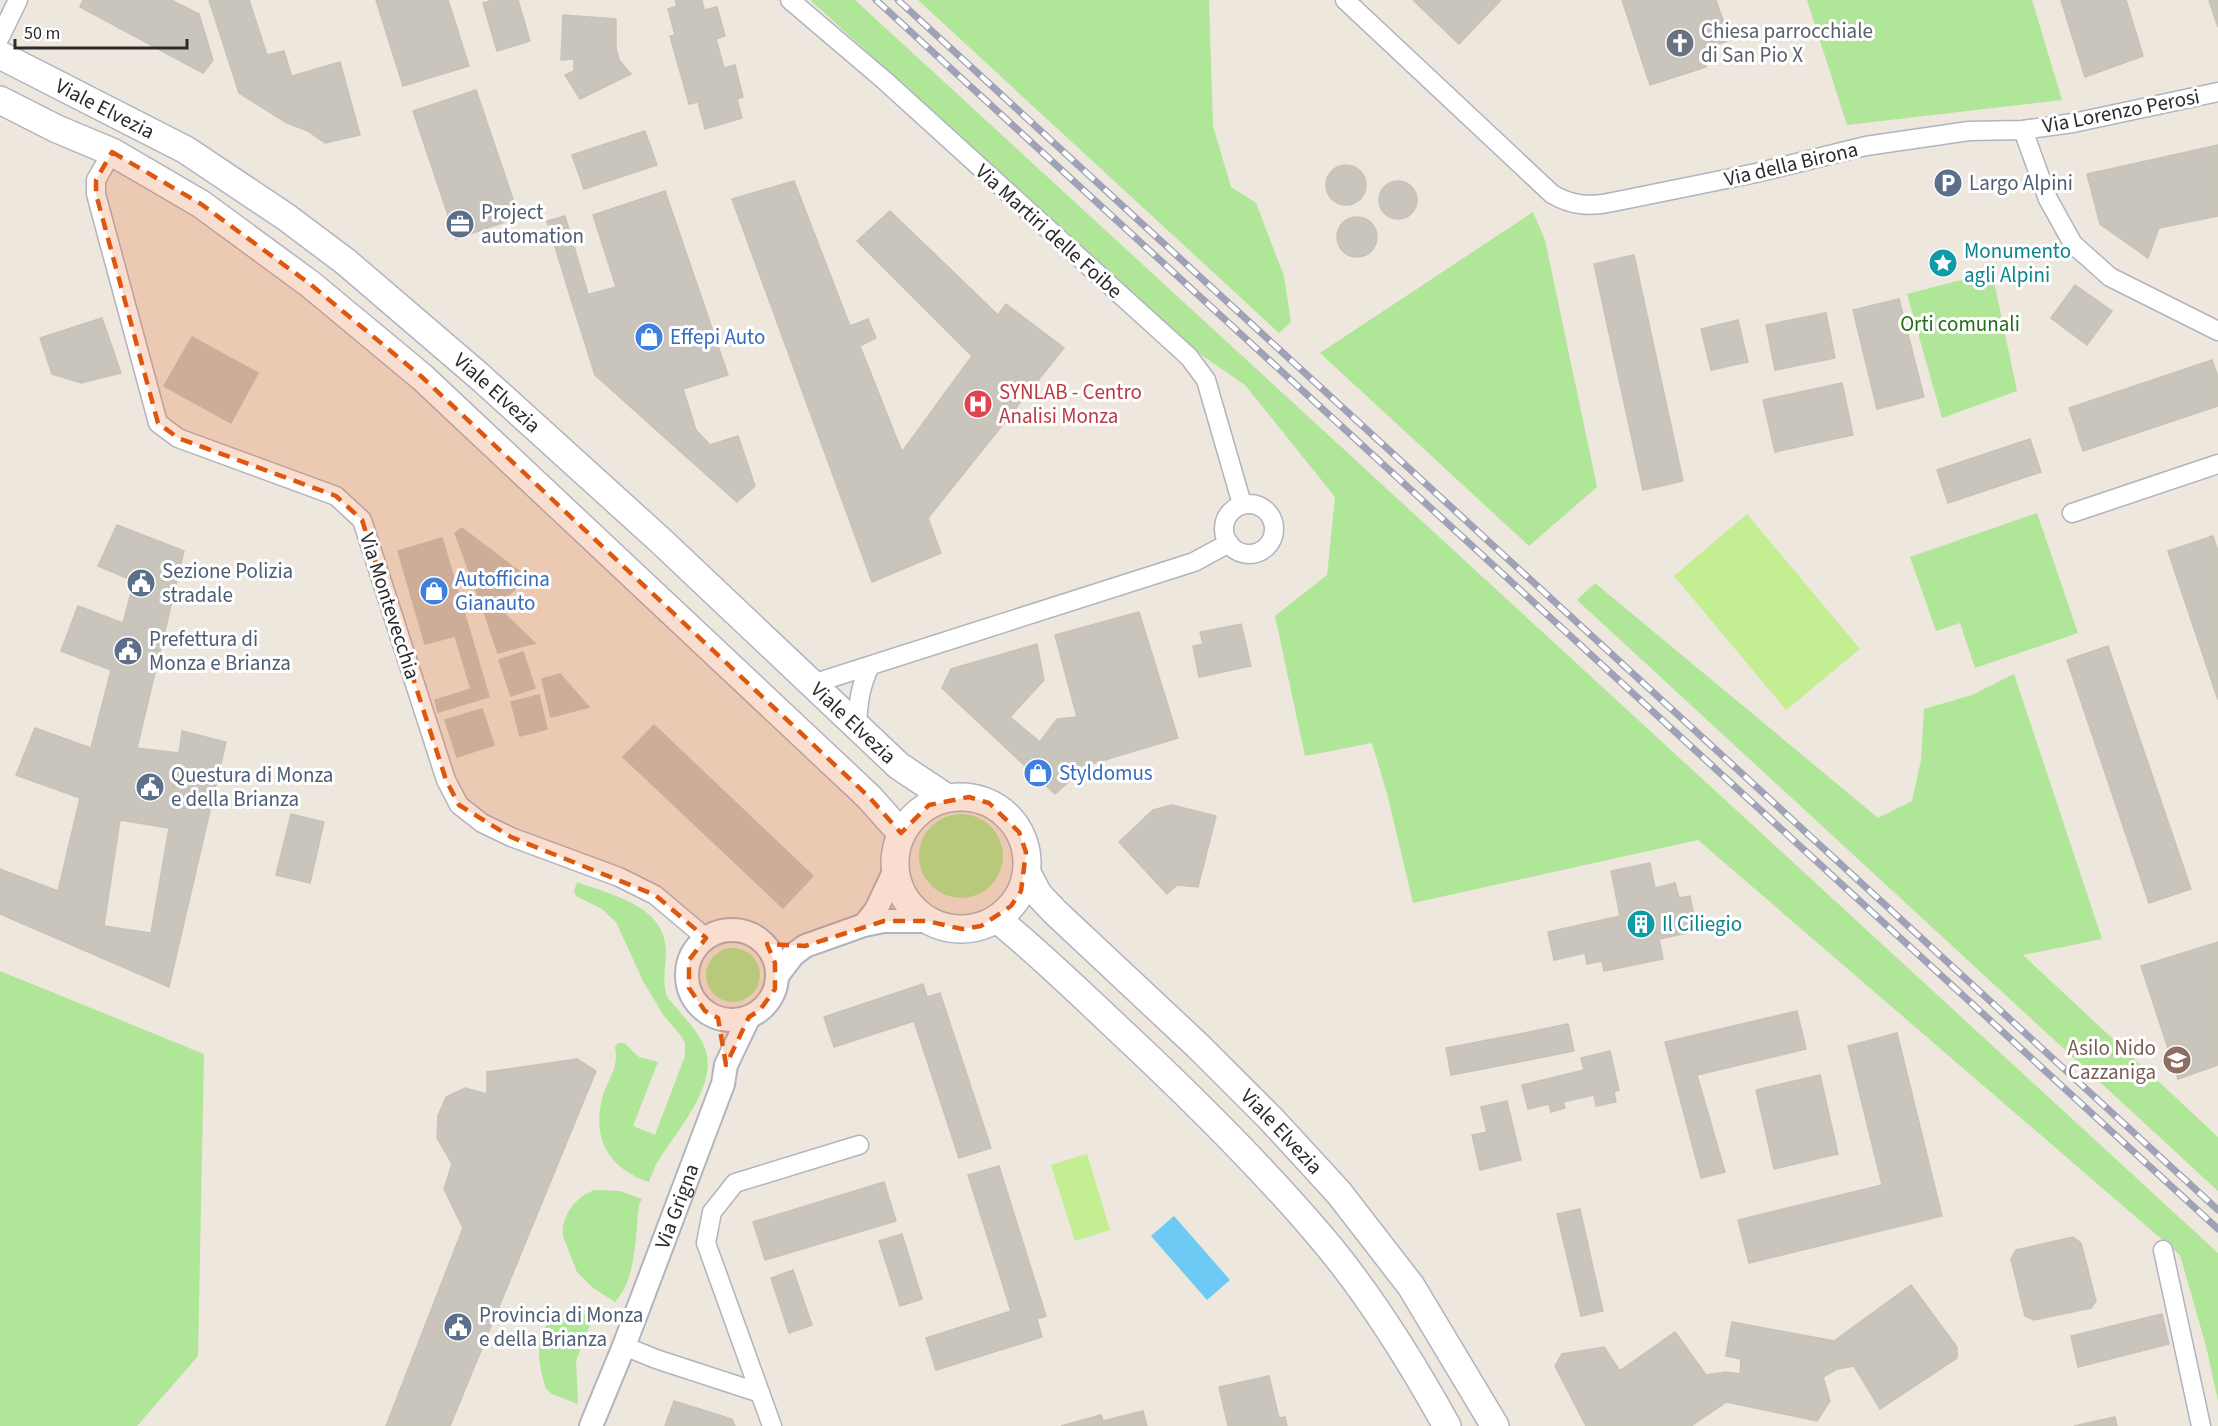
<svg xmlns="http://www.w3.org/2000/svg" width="2218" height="1426" font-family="'Source Sans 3',sans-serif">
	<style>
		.green { fill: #afe697 }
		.pitch { fill: #c3ee92 }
		.water { fill: #6ccaf4 }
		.building { fill: #c9c4bc; stroke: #c9c3b6; stroke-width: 1.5; fill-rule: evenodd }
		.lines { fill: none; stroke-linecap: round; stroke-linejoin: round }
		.minor-casing { stroke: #b1b3bf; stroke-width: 21 }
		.tertiary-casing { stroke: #b1b3bf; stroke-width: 26 }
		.secondary-casing { stroke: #b1b3bf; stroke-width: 30 }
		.minor { stroke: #fff; stroke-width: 18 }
		.tertiary { stroke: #fff; stroke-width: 22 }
		.secondary { stroke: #fff; stroke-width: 27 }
		.rail-casing { stroke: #9fa2b6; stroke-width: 7 }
		.rail { stroke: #fff; stroke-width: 4.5; stroke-dasharray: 14; stroke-linecap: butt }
		.marked { fill: #df570e; fill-opacity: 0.2; stroke: #df570e; stroke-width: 4.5; stroke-dasharray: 12 8; stroke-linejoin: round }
		.labels { text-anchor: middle; stroke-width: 6; stroke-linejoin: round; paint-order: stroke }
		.worship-label { font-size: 21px; fill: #5b616d; stroke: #fff; text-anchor: start }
		.street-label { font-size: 21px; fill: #2b2b2b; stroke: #fff }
		.service-label { font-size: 21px; fill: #4e5e75; stroke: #fff; text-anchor: start }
		.culture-label { font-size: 21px; fill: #0d838f; stroke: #fff; text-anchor: start }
		.park-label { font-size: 21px; fill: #256c17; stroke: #fff }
		.shop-label { font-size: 21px; fill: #366cbe; stroke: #fff; text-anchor: start }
		.health-label { font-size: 21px; fill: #be3a42; stroke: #fff; text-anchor: start }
		.education-label { font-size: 21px; fill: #785e54; stroke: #fff; text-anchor: end }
	</style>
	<rect width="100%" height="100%" fill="#eee7dd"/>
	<g class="green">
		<polygon points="810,0 855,0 2218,1253 2218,1401 2206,1346 2180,1255 1698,840 1413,903 1388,797 1372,743 1305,756 1275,616 1327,575 1335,497 1245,385 1200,354"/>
		<polygon points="918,0 1209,0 1213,126 1231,187 1256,203 1284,276 1291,322 1279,333"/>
		<polygon points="1807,0 2032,0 2062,100 1847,125"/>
		<polygon points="1533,212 1545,240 1597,487 1529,546 1320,353"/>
		<polygon points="1992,272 2017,391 1942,418 1907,294"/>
		<polygon points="2037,513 2078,633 1975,668 1960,623 1936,631 1910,557"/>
		<polygon points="1595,583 1878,818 1912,801 1921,760 1924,709 1972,695 2014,674 2102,939 2023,955 2218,1137 2218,1191 1577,600"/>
		<circle cx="961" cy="856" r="42"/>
		<path d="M577,882C611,895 666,905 666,952C666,968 661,982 668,998C680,1013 697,1029 704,1046C721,1083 676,1132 658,1161C654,1167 652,1175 649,1182C608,1168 591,1138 603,1095C609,1077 619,1068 615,1047L618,1043H624L639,1057L658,1062L633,1126L655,1135L685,1056V1043L682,1037L664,1016L644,983L616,922L602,909L576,896L574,891Z"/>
		<circle cx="733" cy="975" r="27"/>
		<polygon points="0,971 204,1054 198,1356 137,1426 0,1426"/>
		<path d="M595,1190L620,1191L642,1199L639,1205C635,1236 637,1278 615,1302L593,1288L577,1272L563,1236C560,1217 577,1195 595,1190Z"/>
		<path d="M571,1310L595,1318L588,1329L576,1361L578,1404L552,1394L546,1389C536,1356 532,1321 571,1310Z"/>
	</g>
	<g class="pitch">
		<polygon points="1747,514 1860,649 1786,710 1674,576"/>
		<polygon points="1087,1154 1110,1230 1075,1241 1051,1165"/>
	</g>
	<polygon class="water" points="1174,1216 1230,1280 1207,1300 1151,1236"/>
	<g class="building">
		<polygon points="83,0 171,0 199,14 213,60 203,73 80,7"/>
		<polygon points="209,0 249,0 267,55 284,51 308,131 287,123 239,93"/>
		<polygon points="376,0 448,0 469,66 403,86"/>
		<polygon points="493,0 518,0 530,41 497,51 483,3"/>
		<polygon points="675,0 702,0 704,10 717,7 725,36 716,39 724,68 735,65 743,97 737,99 742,118 705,129 698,102 689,104 670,36 675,35 668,9 677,6"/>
		<polygon points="1413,0 1501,0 1459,44"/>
		<polygon points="1622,0 1716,0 1730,40 1700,50 1706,67 1650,85"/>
		<polygon points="2061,0 2126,0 2143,56 2085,77"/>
		<polygon points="2209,0 2218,0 2218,27"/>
		<polygon points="563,15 616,19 616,48 619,60 631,74 580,99 565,75 574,71 574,59 561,60"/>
		<polygon points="340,62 360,135 325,143 308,131 292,76"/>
		<polygon points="476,90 519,217 456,239 413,111"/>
		<polygon points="645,131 657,165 584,189 572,155"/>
		<polygon points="2218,145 2218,216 2159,228 2148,258 2100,224 2087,174"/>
		<circle cx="1346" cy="185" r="20"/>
		<circle cx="1398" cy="200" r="19"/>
		<polygon points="794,181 850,326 868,319 876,338 860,346 902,452 972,356 857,241 890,211 998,315 1006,304 1064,348 928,518 941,553 872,582 732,199"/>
		<polygon points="665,191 728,375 683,389 696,430 710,445 738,436 755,486 737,502 595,375 571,299 616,287 593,215"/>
		<polygon points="565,216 588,294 571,299 547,221"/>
		<circle cx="1357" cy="237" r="20"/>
		<polygon points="1634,255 1683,481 1643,490 1594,264"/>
		<polygon points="2075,285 2112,311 2087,345 2051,318"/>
		<polygon points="1899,299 1924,397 1877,409 1853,310"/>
		<polygon points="1826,313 1835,358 1775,370 1766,325"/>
		<polygon points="102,318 121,373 81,383 52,374 40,338"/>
		<polygon points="1738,320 1748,362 1711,370 1701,329"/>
		<polygon points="192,337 258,373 231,423 164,386"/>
		<polygon points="2212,360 2218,377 2218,406 2083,451 2069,408"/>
		<polygon points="1842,383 1853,435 1775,452 1763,400"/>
		<polygon points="2030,439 2041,472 1948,503 1937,470"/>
		<path d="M117,525L184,551L137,748L179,753L182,731L226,742L169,987L0,914V869L58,891L80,798L16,775L35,728L91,748L111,670L61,651L78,606L123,623L134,581L98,566ZM120,820L169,828L151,933L104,926Z"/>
		<polygon points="462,528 528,578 496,606 484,612 455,533"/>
		<polygon points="2213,536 2218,551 2218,700 2168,551"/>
		<polygon points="442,538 470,632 425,644 398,551"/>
		<polygon points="496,606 535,643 498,653 484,612"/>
		<polygon points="1139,612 1178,738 1088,765 1055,794 942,688 951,669 1037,644 1044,680 1010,717 1040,742 1057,719 1077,717 1055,635"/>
		<polygon points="1241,624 1251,666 1199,677 1193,646 1203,644 1200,632"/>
		<polygon points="470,632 489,697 438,712 435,700 471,689 455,636"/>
		<polygon points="2108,646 2191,889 2149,903 2067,660"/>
		<polygon points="523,652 535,688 511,696 499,660"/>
		<polygon points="560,674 589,707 551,717 542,679"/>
		<polygon points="539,695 547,729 520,736 511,702"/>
		<polygon points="482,709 494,745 457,757 445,720"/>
		<polygon points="654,725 813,876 783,908 623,757"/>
		<polygon points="1172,805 1216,816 1198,887 1177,885 1167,894 1119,842 1153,810"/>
		<polygon points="291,814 324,822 310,883 276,875"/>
		<polygon points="1650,863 1655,888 1675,883 1679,898 1690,896 1697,931 1659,939 1663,959 1604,971 1602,961 1587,964 1585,953 1554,960 1548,932 1620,916 1611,871"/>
		<polygon points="2218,942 2218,1065 2178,1079 2141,966"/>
		<polygon points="923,984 927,997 940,993 991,1148 959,1158 914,1021 834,1047 824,1017"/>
		<polygon points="1797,1011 1806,1049 1697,1075 1725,1172 1701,1178 1665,1042"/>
		<polygon points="1568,1024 1574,1051 1514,1063 1509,1036"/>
		<polygon points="1897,1033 1942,1216 1749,1263 1738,1220 1882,1185 1848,1046"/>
		<polygon points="1509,1036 1514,1063 1451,1075 1446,1048"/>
		<polygon points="1610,1051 1619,1090 1614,1092 1616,1102 1596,1106 1594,1095 1563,1102 1565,1108 1551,1112 1549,1104 1528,1109 1522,1085 1584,1070 1581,1058"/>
		<polygon points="577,1059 596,1071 450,1426 386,1426 463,1228 444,1189 452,1164 437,1138 438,1116 446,1097 465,1088 487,1094 487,1072"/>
		<polygon points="1820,1075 1838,1154 1774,1169 1756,1090"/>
		<polygon points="1507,1101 1521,1160 1480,1170 1472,1135 1487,1132 1481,1107"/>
		<polygon points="999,1166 1046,1316 1037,1319 1042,1337 936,1370 926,1338 1011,1311 968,1175"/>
		<polygon points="884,1182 896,1221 765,1260 753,1222"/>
		<polygon points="1580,1209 1596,1281 1574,1286 1557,1214"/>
		<polygon points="902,1234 922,1299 900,1306 879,1241"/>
		<polygon points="2073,1237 2081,1243 2096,1301 2091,1308 2034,1320 2025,1316 2011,1259 2016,1250"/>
		<polygon points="793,1270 812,1325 789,1333 771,1278"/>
		<polygon points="1596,1281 1603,1311 1581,1316 1574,1286"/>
		<polygon points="1911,1285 1957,1347 1957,1358 1880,1409 1854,1366 1837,1369 1834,1341"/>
		<polygon points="2162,1314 2169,1344 2078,1367 2071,1336"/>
		<polygon points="1732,1322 1834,1341 1837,1369 1823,1377 1830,1401 1817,1421 1726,1402 1725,1372 1740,1374 1741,1359 1726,1356"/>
		<polygon points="1675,1332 1706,1375 1725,1372 1726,1402 1691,1426 1625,1426 1597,1387"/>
		<polygon points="1604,1347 1620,1371 1597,1387 1625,1426 1586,1426 1555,1366 1562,1354"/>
		<polygon points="1269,1376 1279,1418 1285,1417 1287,1426 1228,1426 1219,1387"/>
		<polygon points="674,1401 732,1419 735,1426 665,1426"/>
		<polygon points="1143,1411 1147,1426 1061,1426 1101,1415 1103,1421"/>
		<polygon points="2115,1417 2117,1426 2074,1426"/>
	</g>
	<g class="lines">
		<g class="minor-casing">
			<g id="minor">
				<polyline points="790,0 884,80 1189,357 1206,380 1242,504"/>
				<path d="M1345,0L1552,194C1572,206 1590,207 1613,202L1756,173L1866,146L1969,131L2023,130L2073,123L2218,92"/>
				<polyline points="0,37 18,0"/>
				<polyline points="2023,130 2048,199 2073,244 2110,277 2218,331"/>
				<polyline points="112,152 96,180 96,194 158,423 178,438 336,496 362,520 446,780 459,805 482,823 511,837 619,877 655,895 706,938"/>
				<circle cx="1249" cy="529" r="25"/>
				<polyline points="2072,513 2218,464"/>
				<polyline points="812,684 1194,562 1229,543"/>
				<path d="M857,727C858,704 860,686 870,666"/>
				<polyline points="2163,1250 2201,1426"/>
				<polyline points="624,1346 656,1359 760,1393"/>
				<polyline points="772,1426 706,1243 712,1212 735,1183 859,1145"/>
			</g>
		</g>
		<g class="tertiary-casing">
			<g id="tertiary">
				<polyline points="864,925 876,910 894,872"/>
				<circle cx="732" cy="975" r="45"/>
				<polyline points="777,976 793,955 805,946 864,925 884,921 927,921"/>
				<path id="s1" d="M591,1426L624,1346L723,1084L726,1065L749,1017"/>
			</g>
		</g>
		<g class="secondary-casing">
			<g id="secondary">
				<path id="s2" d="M0,55L186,150L286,217L346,262L479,376L661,541L899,766L947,798"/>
				<polyline points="0,100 57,129 112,152 201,204 310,284 422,377 869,797 901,833"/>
				<circle cx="961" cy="863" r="66"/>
				<path id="s3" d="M1027,873L1038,894L1055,912L1198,1046L1271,1119L1339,1193L1411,1286L1495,1426"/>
				<path d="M997,919C1043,956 1085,998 1128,1038C1196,1102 1261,1166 1321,1237C1368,1292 1412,1363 1447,1426"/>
			</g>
		</g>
		<use href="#minor" class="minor"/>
		<use href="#tertiary" class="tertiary"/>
		<use href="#secondary" class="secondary"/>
		<g class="rail-casing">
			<g id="rail">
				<polyline points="876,0 2218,1229"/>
				<polyline points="898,0 2218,1210"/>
			</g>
		</g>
		<use href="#rail" class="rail"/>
	</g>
	<path class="marked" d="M112,152L201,204L310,284L422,377L869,797L901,833L929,805L969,797L989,803L1019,832L1026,852L1021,891L1011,906L981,926L962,929L927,921H884L805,946L767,944L775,963V989L760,1010L749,1017L726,1065L718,1018L705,1011L689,988V960L706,938L655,895L511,837L459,805L446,780L362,520L336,496L178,438L158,423L96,194V180Z"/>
	<defs>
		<g id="church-disc" transform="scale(1.5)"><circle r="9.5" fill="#6b7280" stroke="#fff"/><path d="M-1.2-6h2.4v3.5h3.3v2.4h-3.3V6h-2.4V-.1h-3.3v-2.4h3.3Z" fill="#fff"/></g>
		<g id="parking-disc" transform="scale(1.5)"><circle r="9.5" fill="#5c6f8a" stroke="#fff"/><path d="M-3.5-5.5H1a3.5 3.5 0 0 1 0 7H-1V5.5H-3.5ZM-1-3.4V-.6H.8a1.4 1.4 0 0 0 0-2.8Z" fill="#fff"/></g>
		<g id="office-disc" transform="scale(1.5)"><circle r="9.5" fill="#5c6f8a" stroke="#fff"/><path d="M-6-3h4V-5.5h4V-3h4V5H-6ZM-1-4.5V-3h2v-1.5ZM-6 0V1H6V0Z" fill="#fff"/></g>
		<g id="sight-disc" transform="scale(1.5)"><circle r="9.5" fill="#0f9aa8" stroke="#fff"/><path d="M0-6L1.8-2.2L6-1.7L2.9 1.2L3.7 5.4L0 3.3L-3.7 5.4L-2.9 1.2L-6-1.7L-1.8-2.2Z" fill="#fff"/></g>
		<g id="shop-disc" transform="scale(1.5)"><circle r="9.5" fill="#3f7fe0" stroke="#fff"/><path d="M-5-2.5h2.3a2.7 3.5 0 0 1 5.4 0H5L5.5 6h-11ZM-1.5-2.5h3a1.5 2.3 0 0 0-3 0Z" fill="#fff"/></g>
		<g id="hospital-disc" transform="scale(1.5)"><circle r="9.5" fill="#e0444e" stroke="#fff"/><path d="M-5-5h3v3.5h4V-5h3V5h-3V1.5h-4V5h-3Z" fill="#fff"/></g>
		<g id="civic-disc" transform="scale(1.5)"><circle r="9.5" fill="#5c6f8a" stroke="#fff"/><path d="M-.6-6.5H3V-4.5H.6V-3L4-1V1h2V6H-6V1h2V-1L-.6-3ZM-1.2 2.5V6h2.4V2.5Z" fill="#fff"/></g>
		<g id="building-disc" transform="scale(1.5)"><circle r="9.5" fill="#0f9aa8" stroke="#fff"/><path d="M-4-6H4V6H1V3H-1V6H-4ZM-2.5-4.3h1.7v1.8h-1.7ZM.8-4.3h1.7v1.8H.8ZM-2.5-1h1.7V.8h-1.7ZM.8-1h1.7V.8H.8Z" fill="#fff"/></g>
		<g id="school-disc" transform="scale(1.5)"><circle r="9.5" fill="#8d6e63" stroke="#fff"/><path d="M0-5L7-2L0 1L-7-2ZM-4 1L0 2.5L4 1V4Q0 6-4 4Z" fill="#fff"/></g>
	</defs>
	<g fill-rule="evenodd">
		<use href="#church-disc" x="1680" y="43"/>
		<use href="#parking-disc" x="1948" y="183"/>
		<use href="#office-disc" x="460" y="224"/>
		<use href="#sight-disc" x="1943" y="263"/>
		<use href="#shop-disc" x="649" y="337"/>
		<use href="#hospital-disc" x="978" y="404"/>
		<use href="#civic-disc" x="141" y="583"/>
		<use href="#shop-disc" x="434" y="591"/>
		<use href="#civic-disc" x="128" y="651"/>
		<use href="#shop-disc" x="1038" y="773"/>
		<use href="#civic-disc" x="150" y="787"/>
		<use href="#building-disc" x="1641" y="924"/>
		<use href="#school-disc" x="2177" y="1060"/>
		<use href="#civic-disc" x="458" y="1327"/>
	</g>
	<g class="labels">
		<g class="worship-label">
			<text x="1701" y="38">Chiesa parrocchiale<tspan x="1701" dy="24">di San Pio X</tspan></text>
		</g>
		<g class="street-label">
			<text dy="7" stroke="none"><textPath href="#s2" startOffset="118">Viale Elvezia</textPath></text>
			<text transform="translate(2121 111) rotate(-11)" y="7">Via Lorenzo Perosi</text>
			<text transform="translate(1791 164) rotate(-13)" y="7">Via della Birona</text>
			<text transform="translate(1049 231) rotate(42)" y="7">Via Martiri delle Foibe</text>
			<text dy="7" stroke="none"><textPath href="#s2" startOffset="604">Viale Elvezia</textPath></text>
			<text transform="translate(390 606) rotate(72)" y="7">Via Montevecchia</text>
			<text dy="7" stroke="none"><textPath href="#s2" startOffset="1090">Viale Elvezia</textPath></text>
			<text dy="7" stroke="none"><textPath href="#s3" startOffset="364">Viale Elvezia</textPath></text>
			<text dy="7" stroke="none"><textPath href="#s1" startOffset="236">Via Grigna</textPath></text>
		</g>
		<g class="service-label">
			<text x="1969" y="190">Largo Alpini</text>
			<text x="481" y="219">Project<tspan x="481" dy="24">automation</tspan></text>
			<text x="162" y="578">Sezione Polizia<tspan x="162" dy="24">stradale</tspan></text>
			<text x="149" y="646">Prefettura di<tspan x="149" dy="24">Monza e Brianza</tspan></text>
			<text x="171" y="782">Questura di Monza<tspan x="171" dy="24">e della Brianza</tspan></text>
			<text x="479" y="1322">Provincia di Monza<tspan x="479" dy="24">e della Brianza</tspan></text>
		</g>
		<g class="culture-label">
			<text x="1964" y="258">Monumento<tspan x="1964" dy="24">agli Alpini</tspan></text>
			<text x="1662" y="931">Il Ciliegio</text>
		</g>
		<g class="park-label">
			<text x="1960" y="331">Orti comunali</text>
		</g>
		<g class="shop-label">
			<text x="670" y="344">Effepi Auto</text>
			<text x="455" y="586">Autofficina<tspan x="455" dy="24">Gianauto</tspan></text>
			<text x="1059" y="780">Styldomus</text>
		</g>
		<g class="health-label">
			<text x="999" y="399">SYNLAB - Centro<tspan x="999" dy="24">Analisi Monza</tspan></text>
		</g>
		<g class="education-label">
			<text x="2156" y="1055">Asilo Nido<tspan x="2156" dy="24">Cazzaniga</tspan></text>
		</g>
	</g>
	<path d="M15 39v9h172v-9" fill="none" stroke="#2b2b2b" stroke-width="3"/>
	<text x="24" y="39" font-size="18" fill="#2b2b2b" stroke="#ffffff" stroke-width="4.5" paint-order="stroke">50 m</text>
</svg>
